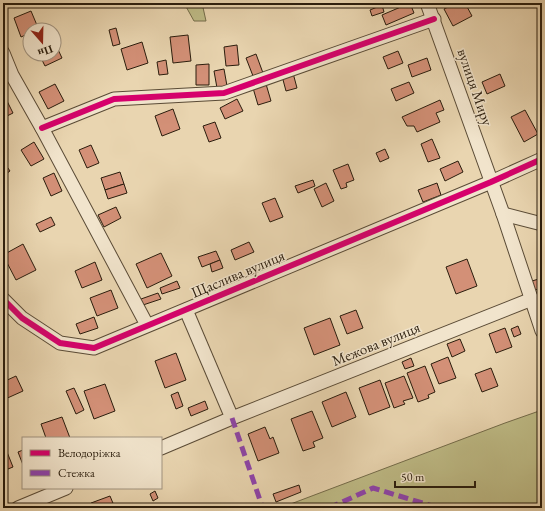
<svg xmlns="http://www.w3.org/2000/svg" width="545" height="511" font-family="'EB Garamond',serif">
	<style>
		.green { fill: #bebb86; stroke: #746c4a }
		.building { fill: #d39077; stroke: #2a1d0d }
		.lines { fill: none; stroke-linecap: round; stroke-linejoin: round }
		.minor-casing { stroke: #5a4b36; stroke-width: 15 }
		.minor { stroke: #f1e4cc; stroke-width: 13 }
		.quiet { stroke: #8e44ad; stroke-width: 5; stroke-dasharray: 10 5; stroke-linecap: butt }
		.cycleway-casing { stroke: #f1e4cc; stroke-width: 8 }
		.cycleway { stroke: #d6006c; stroke-width: 6 }
		.labels { text-anchor: middle; stroke-width: 3; stroke-linejoin: round; paint-order: stroke }
		.street-label { font-size: 15px; fill: #2a1d0d; stroke: #f1e4cc }
	</style>
	<rect width="100%" height="100%" fill="#e9d5b0"/>
	<filter id="stains"><feTurbulence type="fractalNoise" baseFrequency=".005" numOctaves="4"/><feColorMatrix values="0 0 0 0 .2 0 0 0 0 .09 0 0 0 0 .02 0 0 0 .5 -.17"/></filter>
	<radialGradient id="worn" r=".72"><stop offset=".6" stop-color="#630" stop-opacity="0"/><stop offset="1" stop-color="#630" stop-opacity=".3"/></radialGradient>
	<g class="green">
		<polygon points="184,3 202,3 206,21 194,21"/>
		<polygon points="542,410 542,508 280,508 505,423"/>
	</g>
	<g class="building">
		<polygon points="410,3 414,13 386,25 382,15"/>
		<polygon points="456,3 465,3 472,16 453,26 444,9"/>
		<polygon points="382,5 384,12 372,16 370,10"/>
		<polygon points="31,11 39,30 30,30 30,33 21,37 14,18"/>
		<polygon points="116,28 120,44 113,46 109,30"/>
		<polygon points="188,35 191,61 173,63 170,37"/>
		<polygon points="54,41 62,58 45,66 39,54 54,54"/>
		<polygon points="142,42 148,63 127,70 121,49"/>
		<polygon points="237,45 239,65 226,66 224,47"/>
		<polygon points="398,51 403,63 388,69 383,57"/>
		<polygon points="256,54 263,73 253,76 246,58"/>
		<polygon points="427,58 431,70 412,77 408,65"/>
		<polygon points="166,60 168,74 159,75 157,62"/>
		<polygon points="209,64 209,85 196,85 196,65"/>
		<polygon points="224,69 227,86 217,88 214,71"/>
		<polygon points="293,73 297,88 286,91 282,76"/>
		<polygon points="500,74 505,86 487,94 482,82"/>
		<polygon points="409,82 414,93 396,101 391,89"/>
		<polygon points="55,84 64,101 48,109 39,92"/>
		<polygon points="266,84 271,101 258,105 253,88"/>
		<polygon points="237,99 243,111 225,119 220,108"/>
		<polygon points="440,100 444,110 436,113 440,122 417,132 414,126 407,126 402,117"/>
		<polygon points="7,101 13,113 3,118 3,104"/>
		<polygon points="173,109 180,129 162,136 155,116"/>
		<polygon points="525,110 538,134 524,142 511,117"/>
		<polygon points="215,122 221,138 209,142 203,126"/>
		<polygon points="432,139 440,158 428,162 421,144"/>
		<polygon points="34,142 44,159 31,166 21,150"/>
		<polygon points="91,145 99,163 87,168 79,150"/>
		<polygon points="385,149 389,158 380,162 376,153"/>
		<polygon points="3,161 10,171 3,176"/>
		<polygon points="458,161 463,172 445,181 440,169"/>
		<polygon points="348,164 354,180 346,183 347,187 341,189 333,170"/>
		<polygon points="120,172 124,184 105,190 101,178"/>
		<polygon points="54,173 62,191 51,196 43,178"/>
		<polygon points="313,180 315,186 298,193 295,186"/>
		<polygon points="326,183 334,201 322,207 314,189"/>
		<polygon points="437,183 441,195 423,202 418,190"/>
		<polygon points="124,184 127,193 108,199 105,190"/>
		<polygon points="275,198 283,217 270,222 262,203"/>
		<polygon points="116,207 121,218 104,227 98,215"/>
		<polygon points="51,217 55,225 40,232 36,224"/>
		<polygon points="249,242 254,252 235,260 231,250"/>
		<polygon points="23,244 36,270 16,280 3,255"/>
		<polygon points="216,251 220,260 202,267 198,257"/>
		<polygon points="161,253 172,276 147,288 136,264"/>
		<polygon points="467,259 477,286 456,294 446,267"/>
		<polygon points="220,260 223,268 212,272 210,264"/>
		<polygon points="95,262 102,280 82,288 75,271"/>
		<polygon points="542,278 542,288 535,290 532,281"/>
		<polygon points="177,281 180,288 162,294 160,288"/>
		<polygon points="111,290 118,308 97,316 90,298"/>
		<polygon points="158,293 161,299 143,305 141,299"/>
		<polygon points="356,310 363,328 347,334 340,316"/>
		<polygon points="94,317 98,328 80,334 76,324"/>
		<polygon points="330,318 340,345 314,355 304,328"/>
		<polygon points="518,326 521,334 514,337 511,329"/>
		<polygon points="505,328 512,347 496,353 489,334"/>
		<polygon points="460,339 465,351 452,357 447,344"/>
		<polygon points="176,353 186,380 165,388 155,361"/>
		<polygon points="448,357 456,378 439,384 431,364"/>
		<polygon points="411,358 414,366 405,369 402,362"/>
		<polygon points="425,366 435,392 428,395 429,398 418,402 407,373"/>
		<polygon points="491,368 498,386 482,392 475,374"/>
		<polygon points="16,376 23,391 3,400 3,382"/>
		<polygon points="404,376 413,398 403,401 405,404 394,408 385,383"/>
		<polygon points="380,380 390,407 369,415 359,388"/>
		<polygon points="105,384 115,411 94,419 84,391"/>
		<polygon points="74,388 84,410 76,414 66,391"/>
		<polygon points="178,392 183,406 176,409 171,395"/>
		<polygon points="346,392 356,417 332,427 322,402"/>
		<polygon points="205,401 208,409 191,416 188,408"/>
		<polygon points="312,411 323,438 313,442 315,447 303,451 291,419"/>
		<polygon points="62,417 70,438 46,438 41,424"/>
		<polygon points="265,427 270,439 273,437 279,453 258,461 248,434"/>
		<polygon points="5,447 13,467 3,471 3,448"/>
		<polygon points="23,450 23,465 18,452"/>
		<polygon points="299,485 301,492 276,502 273,494"/>
		<polygon points="155,491 158,498 153,501 150,494"/>
		<polygon points="110,496 115,508 93,508 91,503"/>
	</g>
	<g class="lines">
		<g class="minor-casing">
			<g id="minor">
				<polyline points="427,3 503,214 542,331"/>
				<polyline points="3,53 12,75 42,128 147,325"/>
				<polyline points="42,128 114,99 224,93 434,19"/>
				<polyline points="503,214 542,224"/>
				<polyline points="3,299 22,318 60,343 94,348 491,182 542,159"/>
				<polyline points="186,310 232,418"/>
				<polyline points="161,448 232,418 532,299"/>
				<polyline points="18,508 66,488"/>
			</g>
		</g>
		<use href="#minor" class="minor"/>
		<g class="quiet">
			<polyline points="232,418 262,506 261,508"/>
			<polyline points="329,508 373,488 439,508"/>
		</g>
		<g class="cycleway-casing">
			<g id="cycleway">
				<polyline points="42,128 114,99 224,93 434,19"/>
				<polyline points="3,299 22,318 60,343 94,348 491,182 542,159"/>
			</g>
		</g>
		<use href="#cycleway" class="cycleway"/>
	</g>
	<g class="labels">
		<g class="street-label">
			<text transform="translate(475 87) rotate(71)" y="5">вулиця Миру</text>
			<text transform="translate(238 274) rotate(-23)" y="5">Щаслива вулиця</text>
			<text transform="translate(376 344) rotate(-22)" y="5">Межова вулиця</text>
		</g>
	</g>
	<rect width="545" height="511" fill="none" stroke="#e9d5b0" stroke-width="16"/>
	<rect x="4" y="4" width="537" height="503" fill="none" stroke="#2a1d0d" stroke-width="2"/>
	<rect x="8" y="8" width="529" height="495" fill="none" stroke="#2a1d0d"/>
	<rect x="22" y="437" width="140" height="52" fill="#f1e4cc" stroke="#a19480"/>
	<rect x="30" y="450" width="20" height="6" fill="#d6006c" stroke="#a19480"/>
	<text x="58" y="457" font-size="12" fill="#2a1d0d">Велодоріжка</text>
	<rect x="30" y="470" width="20" height="6" fill="#8e44ad" stroke="#a19480"/>
	<text x="58" y="477" font-size="12" fill="#2a1d0d">Стежка</text>
	<g transform="translate(42 42) rotate(160)"><circle r="19" fill="#f1e4cc" stroke="#a19480"/>
	<path d="M0-3L7 15L0 10L-7 15Z" fill="#8f2418"/>
	<text y="-6" font-size="11" font-weight="bold" text-anchor="middle" fill="#2a1d0d">Пн</text>
	</g>
	<path d="M395 481v6h80v-6" fill="none" stroke="#2a1d0d" stroke-width="2"/>
	<text x="401" y="481" font-size="12" fill="#2a1d0d" stroke="#f1e4cc" stroke-width="3" paint-order="stroke">50 m</text>
	<rect width="100%" height="100%" filter="url(#stains)"/>
	<rect width="100%" height="100%" fill="url(#worn)"/>
</svg>
